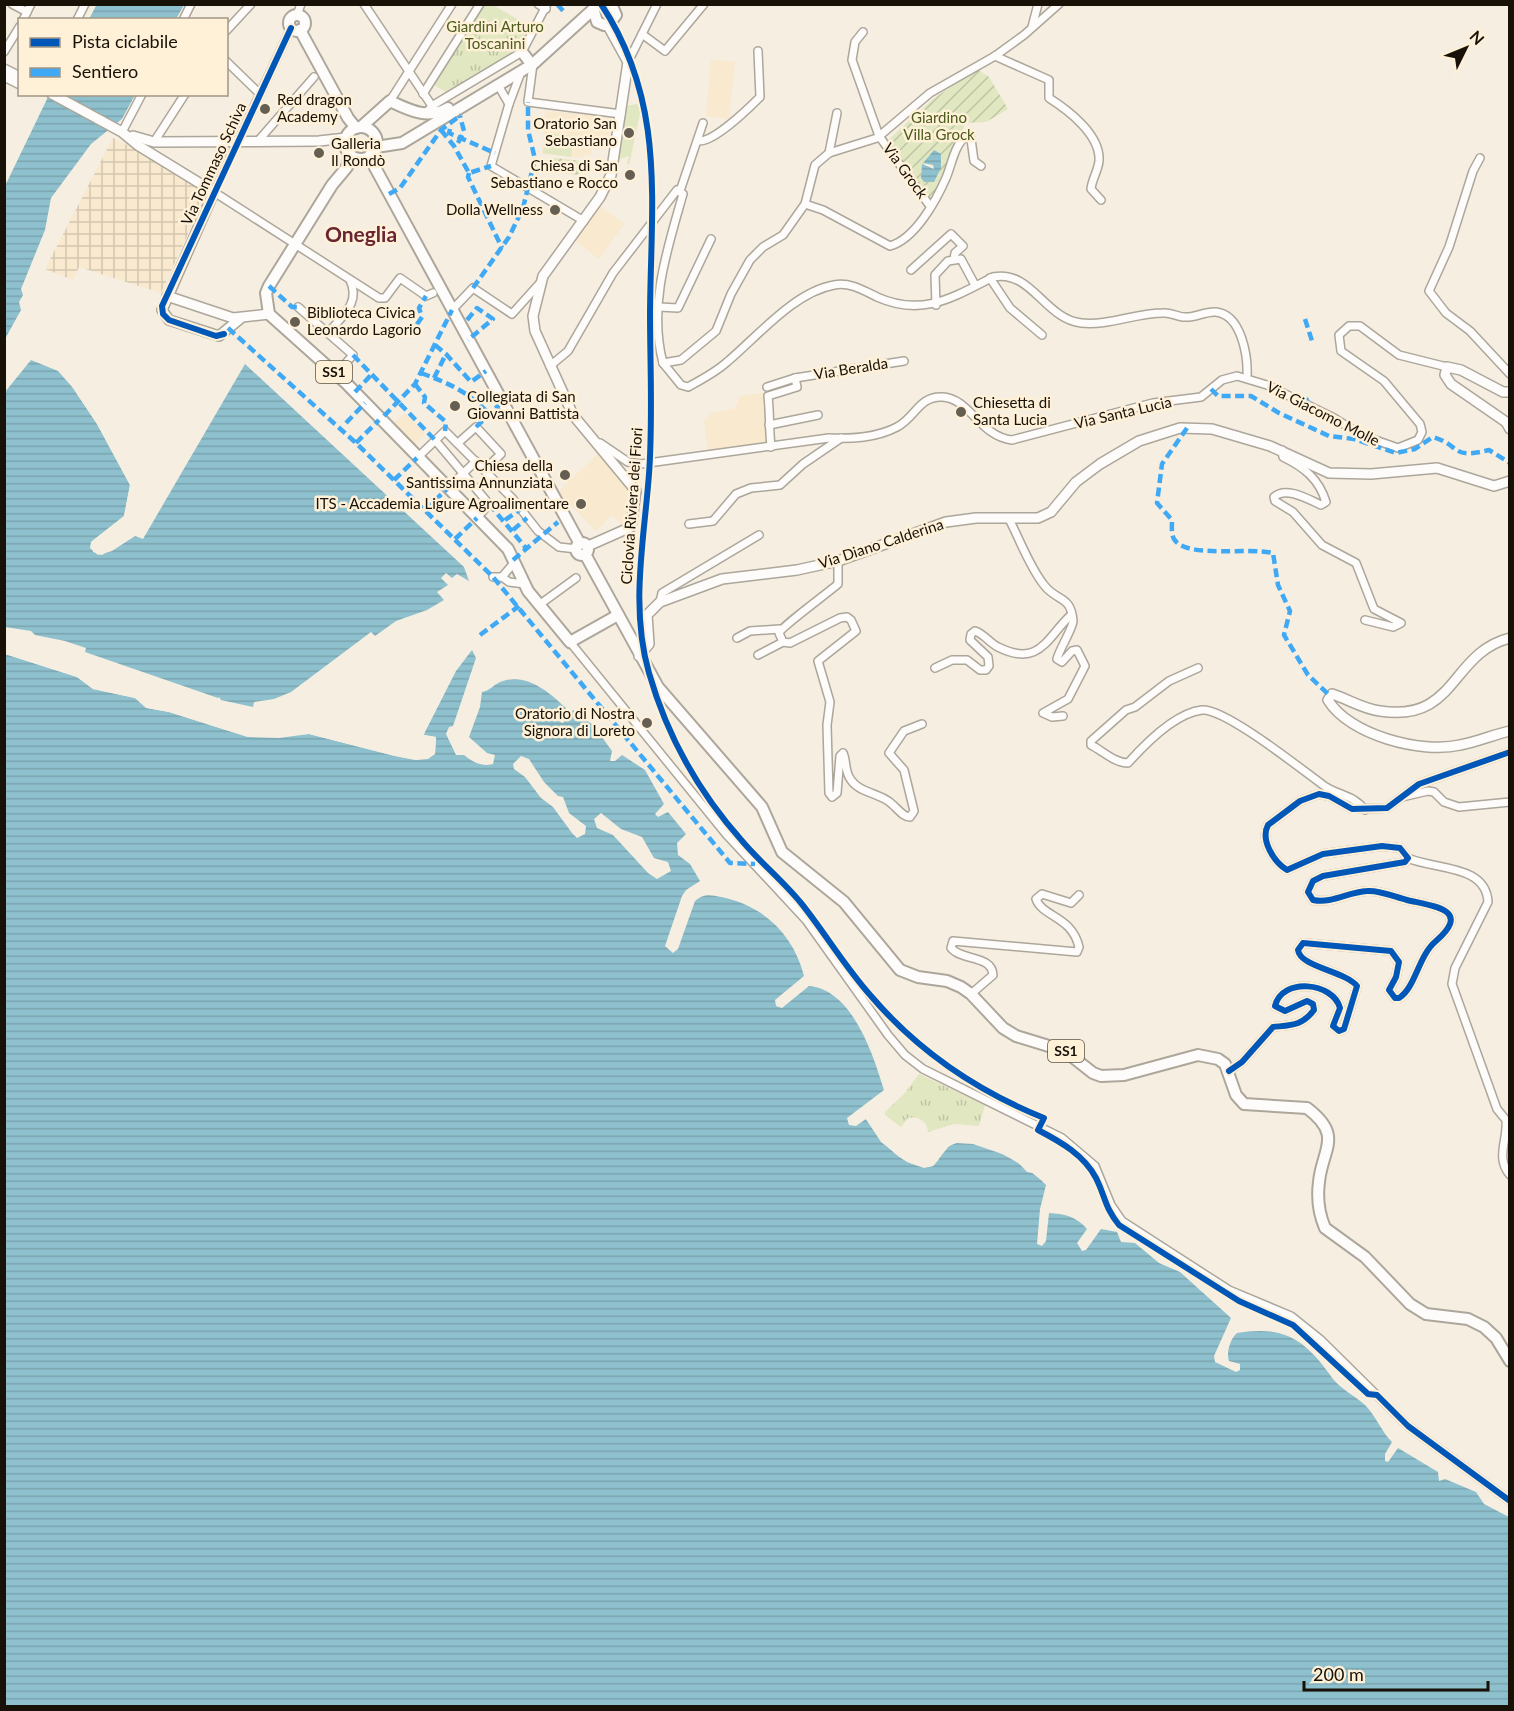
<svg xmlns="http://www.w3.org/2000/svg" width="1514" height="1711" font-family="Lato,sans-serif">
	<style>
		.built { fill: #f8e9cf }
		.industrial { fill: url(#industrial-grid) }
		.park { fill: url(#park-tufts) }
		.garden { fill: url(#garden-furrows); fill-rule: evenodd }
		.pitch { fill: #e0e7c1 }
		.water { fill: url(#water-rules) }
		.pier { fill: #f6eee1 }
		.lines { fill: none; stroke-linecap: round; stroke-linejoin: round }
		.street-casing { stroke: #aca69b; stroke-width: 10 }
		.secondary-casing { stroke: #aca69b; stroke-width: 12 }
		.primary-casing { stroke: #aca69b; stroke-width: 14 }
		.street { stroke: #fefcfa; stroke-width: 7 }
		.secondary { stroke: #fefcfa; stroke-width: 9 }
		.primary { stroke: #fefcfa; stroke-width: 10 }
		.quiet { stroke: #3fa9f5; stroke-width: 4.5; stroke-dasharray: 9 4.5; stroke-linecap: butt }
		.cycleway-casing { stroke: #fff0d8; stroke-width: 10 }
		.cycleway { stroke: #0057b8; stroke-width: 6 }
		.poi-dot { fill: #655e53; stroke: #fff0d8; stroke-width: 2 }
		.labels { text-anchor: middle; stroke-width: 5; stroke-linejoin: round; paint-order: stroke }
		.shield { fill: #fff0d8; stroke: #5d5446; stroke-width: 1.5 }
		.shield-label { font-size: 14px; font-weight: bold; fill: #171107 }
		.park-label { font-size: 15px; fill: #4c5c1c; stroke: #fff0d8 }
		.poi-label { font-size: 15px; fill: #171107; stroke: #fff0d8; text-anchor: end }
		.street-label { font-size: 15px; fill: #171107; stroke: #fff0d8 }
		.district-label { font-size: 21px; font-weight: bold; fill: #6a2431; stroke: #fff0d8 }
	</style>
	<defs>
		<pattern id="industrial-grid" width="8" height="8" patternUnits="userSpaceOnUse" patternTransform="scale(1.5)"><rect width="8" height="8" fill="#f8e9cf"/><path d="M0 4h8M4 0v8" fill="none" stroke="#d4c7b0"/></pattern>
		<pattern id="park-tufts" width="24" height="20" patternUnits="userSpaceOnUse" patternTransform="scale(1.5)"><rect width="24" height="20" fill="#e0e7c1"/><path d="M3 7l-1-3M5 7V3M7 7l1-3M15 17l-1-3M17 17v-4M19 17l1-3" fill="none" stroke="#bfc5a4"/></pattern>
		<pattern id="garden-furrows" width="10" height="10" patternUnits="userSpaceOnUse" patternTransform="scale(1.5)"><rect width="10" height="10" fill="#e0e7c1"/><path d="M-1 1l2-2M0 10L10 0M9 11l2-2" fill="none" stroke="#bfc5a4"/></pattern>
		<pattern id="water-rules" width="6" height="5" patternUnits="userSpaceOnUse" patternTransform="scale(1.5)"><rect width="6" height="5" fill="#8ec0cd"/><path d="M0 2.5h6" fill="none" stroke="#7aa4af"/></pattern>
	</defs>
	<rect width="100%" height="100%" fill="#f6eee1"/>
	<g class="built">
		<polygon points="711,59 735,62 729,119 706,116"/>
		<polygon points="545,111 612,117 609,135 605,135 604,147 592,146 591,155 585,154 584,158 542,154"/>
		<polygon points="600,206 624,224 599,259 575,240"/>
		<polygon points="763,393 770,443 708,453 704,420 712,413 735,408 740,396"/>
		<polygon points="405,413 425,434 412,447 392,425"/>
		<polygon points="599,453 634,492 628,515 622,525 612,515 596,531 558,492"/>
	</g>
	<polygon class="industrial" points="113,138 163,163 207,192 161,293 79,267 73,280 45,269"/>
	<g class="park">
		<polygon points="485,5 493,5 529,26 525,38 515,54 447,93 434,85"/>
		<path d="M919,1074L985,1105L979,1126L954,1124L928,1132C927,1121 919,1116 908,1118L901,1127L885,1115V1112L904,1094Z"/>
	</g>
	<g class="garden">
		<path d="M977,69L989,77L1008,109L986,122L964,123C964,135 957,139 953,149C946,168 939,184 930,202L889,139L933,99ZM930,154L942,160L938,176L924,182L921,170Z"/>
		<polygon points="554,158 582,161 579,175 552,172"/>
	</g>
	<g class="pitch">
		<polygon points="637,104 641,109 629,165 627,163 629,156 619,159 625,106"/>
		<polygon points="545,133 574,136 571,157 543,153"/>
	</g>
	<g class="water">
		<polygon points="97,4 184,4 184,5 176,19 89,19"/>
		<polygon points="49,95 135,95 122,119 91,144 51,198 45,230 21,289 23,295 19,302 21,310 5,339 5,186"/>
		<polygon points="934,150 941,154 941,168 934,182 924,182 921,178 922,164 934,169 933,165 923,163"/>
		<polygon points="31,360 58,371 73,388 97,424 130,485 124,516 91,542 90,548 98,555 112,551 135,536 143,539 245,364 464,567 469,581 457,574 452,578 446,573 441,578 448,585 437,592 444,600 427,610 396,621 375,636 371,632 291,692 274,699 254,702 253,707 221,700 219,697 218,698 85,652 86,648 65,641 35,635 31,631 5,627 5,392"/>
		<path d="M472,650L476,658L453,726L449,727L446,734L456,755H464C473,762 481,767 493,764L495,755L487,753L469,737L480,707L482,692C490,691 495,683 503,681C528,673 550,693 566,708L560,722L563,723L573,710L594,726L612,751L610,761H615L622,755L645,770L664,804L655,814L658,817L668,812L686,834L677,843L678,855L690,864L700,881L686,890L682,896L665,946L673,953L678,949L695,901C704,893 711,895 721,897C763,905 794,935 804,976L775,1000L776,1006L782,1008L809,986C853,990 873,1055 884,1090L847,1118L849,1125L856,1126L866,1119C880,1140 903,1171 933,1166C940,1160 942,1150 951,1145C976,1132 1030,1168 1046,1185L1040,1209L1037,1244L1042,1246L1046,1241L1049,1213C1064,1214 1076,1216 1087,1229L1077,1243L1082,1251L1086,1250L1101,1229L1117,1232L1121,1242L1135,1243L1159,1263L1180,1272L1231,1318L1214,1356L1215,1362L1236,1372L1240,1370V1364L1229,1361C1226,1353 1230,1339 1237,1333C1286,1325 1306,1341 1333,1379C1341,1389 1355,1396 1365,1405C1376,1416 1381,1431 1392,1442L1385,1454V1461L1388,1462L1398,1448L1438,1472L1439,1481L1445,1479L1476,1492L1484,1504L1509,1517V1706H5V654L77,677L93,689L135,698L147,708L169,712L248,737L309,734L395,756L416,760L435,754L436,737L424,735L425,732L456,671Z"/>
	</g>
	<g class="pier">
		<polygon points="61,370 76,386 100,422 133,485 134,492 127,517 106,536 95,540 93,547 102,552 133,534 135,536 102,555 93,552 91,542 124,516 130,485 97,424"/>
		<polygon points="4,651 79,674 95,686 136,695 148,705 170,709 248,734 309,731 416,757 432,752 433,740 427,740 421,735 424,735 436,737 435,754 428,759 416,760 395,756 309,734 279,738 248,737 169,712 146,708 135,698 93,689 77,677 5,654"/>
		<polygon points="521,756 529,759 544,782 558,796 563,797 569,813 586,826 585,834 577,838 572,833 553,807 541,798 525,777 514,769 513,764"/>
		<polygon points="601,813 621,829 642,837 654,858 668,862 671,871 657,879 648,873 613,835 597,828 594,819"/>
		<polygon points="868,1117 889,1145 908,1160 924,1164 931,1163 943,1147 955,1140 980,1143 1015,1155 1029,1169 1040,1174 1049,1185 1033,1173 1027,1172 1014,1158 973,1144 956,1143 949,1146 933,1166 924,1168 907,1162 881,1142 866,1119"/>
	</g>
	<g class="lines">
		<g class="street-casing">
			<g id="street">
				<polyline points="12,4 27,12"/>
				<polyline points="364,4 434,109"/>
				<polyline points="538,4 546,9"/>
				<polyline points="297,15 301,4"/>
				<polyline points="23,20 31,4"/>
				<polyline points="77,20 85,4"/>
				<polyline points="183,20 191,4"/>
				<polyline points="1032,27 1038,4"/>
				<polyline points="291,28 214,192 379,298 385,298 400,278 426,296 433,293"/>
				<polyline points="226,31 251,4"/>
				<polyline points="863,32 855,42 852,60 879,136 930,206"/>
				<polyline points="642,34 665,51 704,4"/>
				<polyline points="4,52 20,26"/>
				<path d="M995,56L1049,80V98C1068,110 1101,135 1099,161C1098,171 1092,179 1091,189L1101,200"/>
				<polyline points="226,61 260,94"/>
				<polyline points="628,62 657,4"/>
				<polyline points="533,64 528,102 621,114"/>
				<polyline points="498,85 509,104 521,72"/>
				<polyline points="423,94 480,4"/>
				<polyline points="390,101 452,4"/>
				<polyline points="509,104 491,166 584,221"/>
				<polyline points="424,114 435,104 522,52 547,4"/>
				<polyline points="122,132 142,94"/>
				<polyline points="258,141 314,77"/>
				<path d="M698,141C713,143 748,109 760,97L758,51"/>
				<polyline points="154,142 185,94"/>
				<polyline points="829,153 837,113"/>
				<polyline points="1480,158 1473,171 1449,247 1429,291 1446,313 1470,331 1510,374"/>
				<polyline points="680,191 703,123"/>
				<path d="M805,204L823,210L890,246C915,239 936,201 946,178C952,164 954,146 966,136L971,139L974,161L981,166"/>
				<polyline points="911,270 951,234 963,246 955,253 954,259"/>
				<polyline points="990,278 1010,308 1042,335"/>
				<polyline points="936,305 935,275 948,261 961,259 975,285"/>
				<polyline points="298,307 353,355 336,374"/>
				<polyline points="659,307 678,308 711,239"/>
				<polyline points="452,310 473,288 512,314 539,284"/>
				<path d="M328,333C342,316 361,303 350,280"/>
				<path d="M663,363L681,385L688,387C701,380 716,372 727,362C757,337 794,292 834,285C850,282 863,290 877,297C922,317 952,298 993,277C1031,269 1045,319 1081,323C1108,326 1136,313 1163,313C1171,312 1177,317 1185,317C1195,318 1205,311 1216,312C1242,315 1248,357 1247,377"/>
				<path d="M550,366L568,351L613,273L677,190L683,194C667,250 648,306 663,363L681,360L716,331L731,294L750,260L763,247L783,235L805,204L815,165L829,153L877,138L930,93L995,56L1024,35L1059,4"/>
				<polyline points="767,387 795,378 904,361"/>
				<polyline points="769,425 818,415"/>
				<polyline points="435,440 489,504 477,518"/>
				<polyline points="458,443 476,427 501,454 485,469"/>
				<path d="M600,443L628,462L641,464L829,438C852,439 876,438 897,427C915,418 919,396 942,397C970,398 979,436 1012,440L1153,403L1201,397L1222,380L1237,376L1267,385L1334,418L1361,435L1398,448L1418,440L1422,432L1420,424L1384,381L1341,351L1339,335L1349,326H1360L1399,355L1447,367"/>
				<path d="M771,447C769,429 770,413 768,396L797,387L795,378"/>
				<path d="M1282,450L1283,457C1304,467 1319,479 1326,502L1321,505C1308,499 1286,486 1274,497L1275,501L1293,512L1322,545L1356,563L1374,609L1401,623L1393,627L1365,620"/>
				<polyline points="417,458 445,431 513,499 538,531 559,547 577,549"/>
				<polyline points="448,488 476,461"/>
				<path d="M1009,519C1020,540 1029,566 1044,585C1057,602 1071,595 1073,621C1073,628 1059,650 1057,659L1062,662L1072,651L1077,650L1085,666L1068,699L1043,713L1052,717L1063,716"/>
				<polyline points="689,524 713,521 736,494 751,488 780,485 803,464 841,438"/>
				<path d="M838,561V584C829,592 781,627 779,633L783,642L790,643L840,618L847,617L851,620L856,631L818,661L830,702L827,725L829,793L832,797L837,793L840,756L843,753C847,761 844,771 851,780C859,792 877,793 888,801C896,806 902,817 910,817L914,811L904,770L889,753L904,731L922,724"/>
				<polyline points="493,577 502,577"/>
				<polyline points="502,577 509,582 525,584"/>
				<polyline points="502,577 513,564"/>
				<polyline points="660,602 662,593 759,535"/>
				<polyline points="539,605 576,578"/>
				<polyline points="737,638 750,631 780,629"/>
				<polyline points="570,642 726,834 806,920 888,1035 905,1055 923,1069 1062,1138 1095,1166 1111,1205 1122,1221 1229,1290 1291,1316 1321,1340 1408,1426 1510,1501"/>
				<polyline points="758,655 783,642"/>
				<path d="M935,668L952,660H967L980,670H986L989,666L988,657L970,640L971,634L975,631C984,634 990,643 998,647C1040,668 1047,637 1071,615"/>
				<path d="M1198,668L1169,681L1135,707L1126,710L1091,741V745C1103,751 1115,763 1128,763C1145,744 1175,713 1202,710C1225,708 1301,769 1323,785C1338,796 1353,794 1365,810"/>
				<polyline points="1402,797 1428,791 1434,792 1444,802 1459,807 1510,802"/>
				<path d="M1408,858C1434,870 1486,864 1488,902L1455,968L1452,984L1497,1109L1506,1120C1508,1140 1495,1158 1510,1175"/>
				<path d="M971,994L993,975C992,955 962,961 951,948L953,941L1077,952L1079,947C1072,916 1042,917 1036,899L1042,894L1071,903L1079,895"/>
				<path d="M1229,1071L1242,1062L1273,1027C1291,1025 1302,1026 1314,1010L1313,1004L1307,1001L1285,1011L1275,1006C1282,977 1333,982 1340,1008L1333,1026L1339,1031L1344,1029L1357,986C1345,971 1300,967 1298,950L1303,943L1391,951L1399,962L1396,977L1389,990L1395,998H1399C1416,987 1418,956 1436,941C1473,909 1432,906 1407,900C1395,897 1380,890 1367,891C1348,892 1332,904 1313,900L1308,892L1313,881L1323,876L1405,862L1408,858L1400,848L1382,846L1323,854L1287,870C1274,862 1260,840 1268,825L1300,801L1319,794L1329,796L1352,809L1387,808L1419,784L1510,752"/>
			</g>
		</g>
		<g class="secondary-casing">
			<g id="secondary">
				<polyline points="4,69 20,77"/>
				<polyline points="4,76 20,84"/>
				<polyline points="52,94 122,132 139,146 214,192 162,310 169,320 219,336 241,318"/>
				<polyline points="133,136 154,142 319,141 346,138"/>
				<polyline points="167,296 233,318 269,314"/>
				<polyline points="1510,392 1503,392 1461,370 1447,367 1445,375 1451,384 1506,422 1510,429"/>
				<polyline points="588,546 631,527 636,491 573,415 535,331 533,316 543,276 600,197 611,175 628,62 607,24"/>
				<path d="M1510,638C1450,653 1457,723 1380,711C1363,709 1348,699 1332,694L1328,700C1349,735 1421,754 1460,745C1477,742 1492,735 1510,731"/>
				<polyline points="639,656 649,644 647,615 660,602 722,579 797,570 838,561 946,522 976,518 1038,518 1051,512 1076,482 1100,464 1139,441 1180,428 1212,429 1270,446 1329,473 1371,474 1437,468 1494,486 1510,481"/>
			</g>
		</g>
		<g class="primary-casing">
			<g id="primary">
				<polyline points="594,11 597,22 604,25 610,23 616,15 611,4"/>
				<circle cx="297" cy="23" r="8"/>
				<polyline points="300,30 348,118 356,128"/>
				<polyline points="522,52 529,61"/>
				<path d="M361,127L390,101C409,110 428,120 448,108"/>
				<circle cx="361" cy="143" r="16"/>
				<polyline points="376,147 402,143 533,64 599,4"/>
				<polyline points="350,154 347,167 332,185 269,286 266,293 269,314 346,383 508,549 528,591 570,642 618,615"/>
				<polyline points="370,155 372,162 580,544"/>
				<circle cx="582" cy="549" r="6"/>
				<path d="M585,554L658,687L762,807L782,852L844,902L900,970L918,977L947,981L961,987L971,994L1003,1028L1016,1036L1065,1051L1093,1073L1101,1076L1124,1075L1198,1055L1218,1059L1225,1064L1236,1095L1244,1104L1307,1108C1344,1136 1322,1149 1319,1182C1317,1197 1319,1214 1325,1228L1365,1257L1410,1304L1426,1314L1468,1319L1484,1327L1496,1338L1510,1361"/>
			</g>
		</g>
		<use href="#street" class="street"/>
		<use href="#secondary" class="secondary"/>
		<use href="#primary" class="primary"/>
		<g class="quiet">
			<polyline points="557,4 566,14"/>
			<polyline points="450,129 449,133 495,153"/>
			<polyline points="441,130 454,146 469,173 491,166"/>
			<polyline points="458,143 464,131 460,116"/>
			<polyline points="469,173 468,177 502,248"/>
			<polyline points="389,194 400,188 441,130 461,115"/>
			<polyline points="269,286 292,307 298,307"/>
			<polyline points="473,288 509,237 523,208 535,159 528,130 528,102"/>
			<polyline points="1305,319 1312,341"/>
			<polyline points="467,320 477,308 493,319 468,340"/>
			<polyline points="228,328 356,443 493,577 730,863 755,864"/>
			<polyline points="407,333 413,330 422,317 419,308 426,296"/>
			<polyline points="435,345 446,354 471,382 486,371"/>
			<polyline points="353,355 435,440"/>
			<path d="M421,373C448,383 469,392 489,414"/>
			<polyline points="434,378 446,354"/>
			<polyline points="415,384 425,397 424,403 446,422 445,431"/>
			<path d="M1211,389L1218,396H1251L1279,413L1329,436L1354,439L1396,453L1415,449L1433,437C1461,445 1450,460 1489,450L1510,463"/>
			<polyline points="355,392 372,374"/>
			<polyline points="1306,398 1309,407"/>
			<polyline points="384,416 415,384 452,310"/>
			<polyline points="346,423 365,403"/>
			<polyline points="476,427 502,402"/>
			<path d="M1187,428L1162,464L1157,503L1172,520C1172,526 1171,534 1174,539C1186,559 1249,547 1273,553L1278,585L1290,611L1284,635L1308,675L1329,695"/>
			<polyline points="356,443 379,420"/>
			<polyline points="394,480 417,458"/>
			<polyline points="489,504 526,548"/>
			<polyline points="425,510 448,488"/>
			<polyline points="505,520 521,509"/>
			<polyline points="513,530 527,518"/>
			<polyline points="455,539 477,518"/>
			<polyline points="513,560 558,522"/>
			<polyline points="480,635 519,606"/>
		</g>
		<g class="cycleway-casing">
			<g id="cycleway">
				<path d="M601,4C666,102 651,201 650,312C650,366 653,421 649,474C644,541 630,607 649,673C667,736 700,794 743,842C761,863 783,881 801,903C825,933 845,967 871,996C918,1051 977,1091 1044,1118L1038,1130C1061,1142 1084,1155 1096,1178C1106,1198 1104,1206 1119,1225L1239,1301L1293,1325L1368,1394L1377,1395L1408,1426L1510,1501"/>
				<polyline points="224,334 216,336 169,320 163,314 162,306 291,28"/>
				<path d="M1229,1071L1242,1062L1273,1027C1291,1025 1302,1026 1314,1010L1313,1004L1307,1001L1285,1011L1275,1006C1282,977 1333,982 1340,1008L1333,1026L1339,1031L1344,1029L1357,986C1345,971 1300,967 1298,950L1303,943L1391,951L1399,962L1396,977L1389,990L1395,998H1399C1416,987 1418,956 1436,941C1473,909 1432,906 1407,900C1395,897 1380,890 1367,891C1348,892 1332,904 1313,900L1308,892L1313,881L1323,876L1405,862L1408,858L1400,848L1382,846L1323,854L1287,870C1274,862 1260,840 1268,825L1300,801L1319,794L1329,796L1352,809L1387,808L1419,784L1510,752"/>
			</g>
		</g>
		<use href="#cycleway" class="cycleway"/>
	</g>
	<g class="poi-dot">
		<circle cx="265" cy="109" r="6"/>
		<circle cx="629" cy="133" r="6"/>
		<circle cx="319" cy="153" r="6"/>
		<circle cx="630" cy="175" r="6"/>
		<circle cx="555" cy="210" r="6"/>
		<circle cx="295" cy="322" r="6"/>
		<circle cx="455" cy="406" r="6"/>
		<circle cx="961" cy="412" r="6"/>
		<circle cx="565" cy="475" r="6"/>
		<circle cx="581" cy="504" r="6"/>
		<circle cx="647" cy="723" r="6"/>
	</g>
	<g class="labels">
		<g class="shield">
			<rect x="316" y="361" width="36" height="22" rx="4.5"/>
			<rect x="1048" y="1040" width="36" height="22" rx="4.5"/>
		</g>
		<g class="shield-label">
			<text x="334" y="377">SS1</text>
			<text x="1066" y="1056">SS1</text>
		</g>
		<g class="park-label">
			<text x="495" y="32">Giardini Arturo<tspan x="495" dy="17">Toscanini</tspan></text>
			<text x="939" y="123">Giardino<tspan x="939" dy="17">Villa Grock</tspan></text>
		</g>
		<g class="poi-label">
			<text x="277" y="105" text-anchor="start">Red dragon<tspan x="277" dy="17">Academy</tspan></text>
			<text x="617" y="129">Oratorio San<tspan x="617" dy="17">Sebastiano</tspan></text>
			<text x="331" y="149" text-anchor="start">Galleria<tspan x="331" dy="17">Il Rondò</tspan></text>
			<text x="618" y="171">Chiesa di San<tspan x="618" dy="17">Sebastiano e Rocco</tspan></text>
			<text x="543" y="215">Dolla Wellness</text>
			<text x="307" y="318" text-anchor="start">Biblioteca Civica<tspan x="307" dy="17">Leonardo Lagorio</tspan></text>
			<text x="467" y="402" text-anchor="start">Collegiata di San<tspan x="467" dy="17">Giovanni Battista</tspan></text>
			<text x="973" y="408" text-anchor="start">Chiesetta di<tspan x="973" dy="17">Santa Lucia</tspan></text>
			<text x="553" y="471">Chiesa della<tspan x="553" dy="17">Santissima Annunziata</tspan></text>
			<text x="569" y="509">ITS - Accademia Ligure Agroalimentare</text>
			<text x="635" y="719">Oratorio di Nostra<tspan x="635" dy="17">Signora di Loreto</tspan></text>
		</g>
		<g class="street-label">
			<text transform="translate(214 164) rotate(-65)" y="5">Via Tommaso Schiva</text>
			<text transform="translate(905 171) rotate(54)" y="5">Via Grock</text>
			<text transform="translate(851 369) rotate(-9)" y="5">Via Beralda</text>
			<text transform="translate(1123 413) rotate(-13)" y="5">Via Santa Lucia</text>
			<text transform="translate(1323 414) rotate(27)" y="5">Via Giacomo Molle</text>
			<text transform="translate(632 506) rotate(-86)" y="5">Ciclovia Riviera dei Fiori</text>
			<text transform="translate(881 544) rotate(-18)" y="5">Via Diano Calderina</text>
		</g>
		<g class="district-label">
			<text x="361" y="242">Oneglia</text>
		</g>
	</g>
	<rect width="1514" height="1711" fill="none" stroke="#171107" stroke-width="12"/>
	<rect x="18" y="18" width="210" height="78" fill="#fff0d8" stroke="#a29784" stroke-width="1.5"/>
	<rect x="30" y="38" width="30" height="9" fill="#0057b8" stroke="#a29784" stroke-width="1.5"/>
	<text x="72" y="48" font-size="18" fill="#171107">Pista ciclabile</text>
	<rect x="30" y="68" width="30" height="9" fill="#3fa9f5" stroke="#a29784" stroke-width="1.5"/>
	<text x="72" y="78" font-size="18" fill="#171107">Sentiero</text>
	<g transform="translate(1466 48) rotate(47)" stroke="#fff0d8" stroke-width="4.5" paint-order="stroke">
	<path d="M0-4.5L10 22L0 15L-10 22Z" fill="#171107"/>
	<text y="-9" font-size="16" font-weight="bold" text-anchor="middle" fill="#171107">N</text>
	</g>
	<path d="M1304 1681v9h184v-9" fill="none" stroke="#171107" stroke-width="3"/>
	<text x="1313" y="1681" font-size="18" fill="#171107" stroke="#fff0d8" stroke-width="4.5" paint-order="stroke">200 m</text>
</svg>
